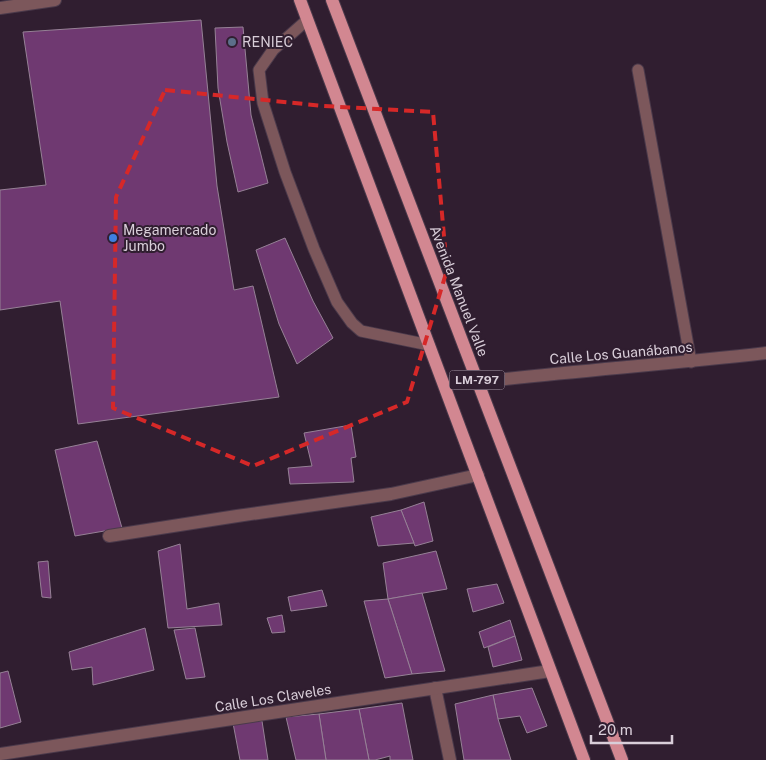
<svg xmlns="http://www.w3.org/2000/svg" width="766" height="760" font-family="'Public Sans',sans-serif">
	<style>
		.building { fill: #6f3971; stroke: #968196 }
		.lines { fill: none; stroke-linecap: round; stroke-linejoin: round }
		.lane-casing { stroke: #4b3a4b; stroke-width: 13 }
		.street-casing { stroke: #4b3a4b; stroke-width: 14 }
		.primary-casing { stroke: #4b3a4b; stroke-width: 14 }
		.lane { stroke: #7c575b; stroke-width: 11 }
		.street { stroke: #7c575b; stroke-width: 12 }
		.primary { stroke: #d28791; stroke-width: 12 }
		.marked { fill: none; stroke: #d62828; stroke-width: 4; stroke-dasharray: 10 6; stroke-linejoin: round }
		.service-dot { fill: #5c6f8a; stroke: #301e30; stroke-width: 2 }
		.shop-dot { fill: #3f7fe0; stroke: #301e30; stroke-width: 2 }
		.labels { text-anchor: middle; stroke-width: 4; stroke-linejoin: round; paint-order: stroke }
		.shield { fill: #301e30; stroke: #a699a6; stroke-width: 1 }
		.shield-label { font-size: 12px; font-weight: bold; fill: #d9ced9 }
		.poi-label { font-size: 14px; fill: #d9ced9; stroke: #301e30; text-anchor: start }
		.street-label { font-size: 14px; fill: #d9ced9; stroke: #301e30 }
	</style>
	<rect width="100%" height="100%" fill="#301e30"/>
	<g class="building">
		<polygon points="201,20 217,186 234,290 253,286 279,397 78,424 60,301 0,310 0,190 46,185 23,32"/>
		<polygon points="243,27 251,115 268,183 238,192 227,142 218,88 215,28"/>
		<polygon points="285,238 313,301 333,338 297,364 279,324 256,250"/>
		<polygon points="351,425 356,457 351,458 354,482 290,484 288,468 312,466 304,433"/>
		<polygon points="97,441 122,528 75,536 55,450"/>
		<polygon points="424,502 433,541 415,546 401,510"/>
		<polygon points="401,510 414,543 378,546 371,517"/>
		<polygon points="180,544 187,609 219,603 222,625 168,628 158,551"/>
		<polygon points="436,551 447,589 388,599 383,563"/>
		<polygon points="48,561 51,598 42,597 38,562"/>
		<polygon points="497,584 504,603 473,612 467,589"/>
		<polygon points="322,590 327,606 291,611 288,597"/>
		<polygon points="422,593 445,671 412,674 388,599"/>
		<polygon points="388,599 412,674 385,678 364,601"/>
		<polygon points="282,615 285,632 272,633 267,618"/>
		<polygon points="510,620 515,636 484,648 479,632"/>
		<polygon points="145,628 154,670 93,685 92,667 72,670 69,652"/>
		<polygon points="195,628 205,677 186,679 174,630"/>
		<polygon points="515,636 522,660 493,667 488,647"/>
		<polygon points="8,671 21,722 0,728 0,673"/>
		<polygon points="532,688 547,726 527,733 520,716 498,719 493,695"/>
		<polygon points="493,695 498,719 511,760 464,760 455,704"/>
		<polygon points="402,703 413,760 390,760 390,756 375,760 369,760 359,709"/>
		<polygon points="359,709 369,760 326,760 319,714"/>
		<polygon points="319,714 326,760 296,760 286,717"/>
		<polygon points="262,721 268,760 240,760 233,723"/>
	</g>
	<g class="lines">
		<g class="lane-casing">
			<g id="lane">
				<polyline points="307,20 273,50 259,70 263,103 285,172 314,249 337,302 352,323 361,331 429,345"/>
				<polyline points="638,70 691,362"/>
			</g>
		</g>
		<g class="street-casing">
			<g id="street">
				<polyline points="0,8 55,0"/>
				<path d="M478,382C574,371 670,364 766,353"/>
				<polyline points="109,536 237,516 391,494 478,475"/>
				<polyline points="435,688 450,760"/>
				<polyline points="0,754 550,671"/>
			</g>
		</g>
		<g class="primary-casing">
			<g id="primary">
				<polyline points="300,0 584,760"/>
				<polyline points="332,0 622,760"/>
			</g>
		</g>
		<use href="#lane" class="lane"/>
		<use href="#street" class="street"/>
		<use href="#primary" class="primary"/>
	</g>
	<path class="marked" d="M165,90L324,106L433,112L447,270L407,402L253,466L113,408L116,197Z"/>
	<circle class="service-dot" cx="232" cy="42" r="5"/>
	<circle class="shop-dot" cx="113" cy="238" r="5"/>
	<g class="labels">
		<rect class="shield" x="449.5" y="370.5" width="55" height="19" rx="4"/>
		<g class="shield-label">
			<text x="477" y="384">LM-797</text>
		</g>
		<g class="poi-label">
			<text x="242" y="47">RENIEC</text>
			<text x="123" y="235">Megamercado<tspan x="123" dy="16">Jumbo</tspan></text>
		</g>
		<g class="street-label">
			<text transform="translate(459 291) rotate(69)" y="5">Avenida Manuel Valle</text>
			<text transform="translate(621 353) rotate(-5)" y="5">Calle Los Guanábanos</text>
			<text transform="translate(273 698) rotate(-9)" y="5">Calle Los Claveles</text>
		</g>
	</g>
	<path d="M591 735v8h81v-8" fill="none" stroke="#d9ced9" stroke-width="2.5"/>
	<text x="598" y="735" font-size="15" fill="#d9ced9" stroke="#301e30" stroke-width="4" paint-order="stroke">20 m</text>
</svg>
